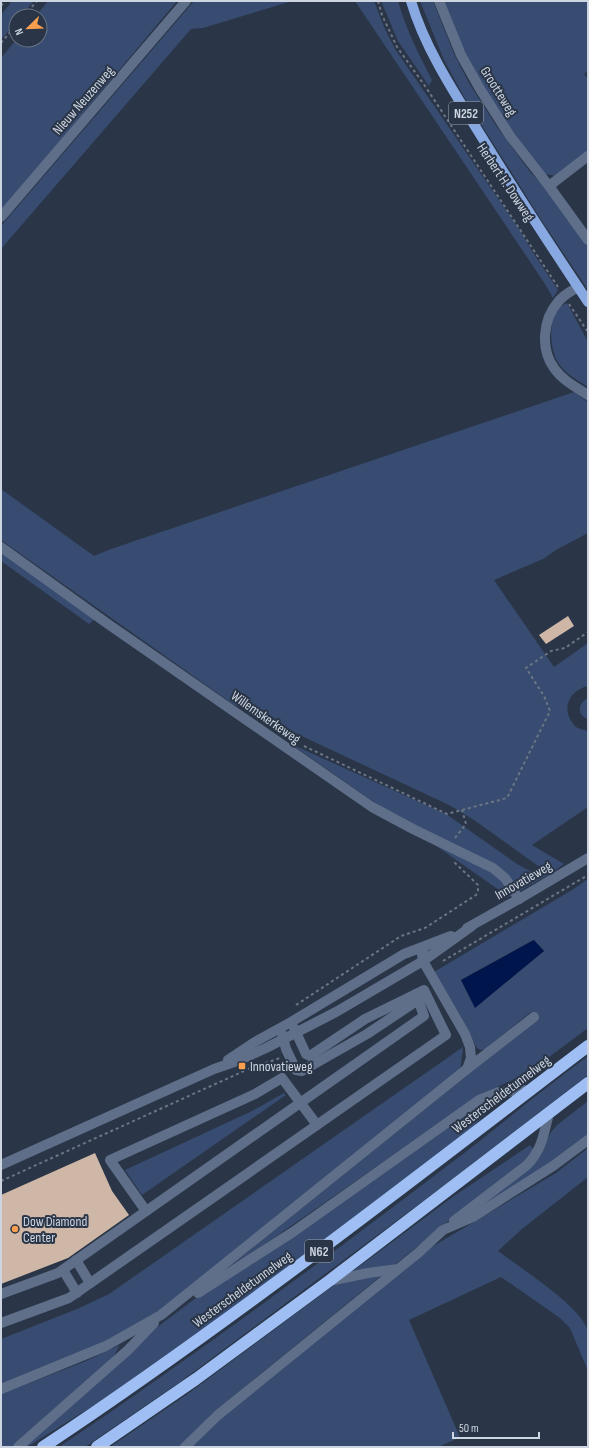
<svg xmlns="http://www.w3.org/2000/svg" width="589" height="1448" font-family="'Sofia Sans Condensed',sans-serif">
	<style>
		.green { fill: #374c70; fill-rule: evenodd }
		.water { fill: #00154b }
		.building { fill: #ceb7a6 }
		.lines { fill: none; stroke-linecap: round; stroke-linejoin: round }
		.path { stroke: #6b7584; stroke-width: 2; stroke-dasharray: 3 3; stroke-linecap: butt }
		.minor { stroke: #5f6f8a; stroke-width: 10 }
		.major { stroke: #87a8e0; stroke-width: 10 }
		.highway { stroke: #9fbff4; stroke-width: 12 }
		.poi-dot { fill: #fa9f4e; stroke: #2a3547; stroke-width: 1.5 }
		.labels { text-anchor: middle; stroke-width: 4; stroke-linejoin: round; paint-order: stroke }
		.shield { fill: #2a3547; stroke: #9ca5b2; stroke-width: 1 }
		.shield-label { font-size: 13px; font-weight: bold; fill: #cdd5e0 }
		.street-label { font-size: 14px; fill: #cdd5e0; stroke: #2a3547 }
		.poi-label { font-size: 14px; fill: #cdd5e0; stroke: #2a3547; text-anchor: start }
	</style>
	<rect width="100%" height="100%" fill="#2a3547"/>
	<g class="green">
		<polygon points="12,1 34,1 21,16 16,16 16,22 1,40 1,15"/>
		<polygon points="48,1 177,1 1,211 1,58 16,40 40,40 40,16 36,16"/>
		<polygon points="194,1 292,1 203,28 191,29 1,249 1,226"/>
		<polygon points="355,1 374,1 385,29 395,49 521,232 532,251 558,290 553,298 545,284"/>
		<path d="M381,1H398C406,29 419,55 432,80L429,86L398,41Z"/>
		<polygon points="420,1 433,1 455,56 469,83 497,127 531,173 550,192 588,247 588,290 540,218 464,97 444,60"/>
		<polygon points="441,1 588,1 588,71 584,74 588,79 588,154 556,176 545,174 535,163 484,92"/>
		<path d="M567,303L588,342V387C577,380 564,373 557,361C549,345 547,310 567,303Z"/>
		<path d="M574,392L588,402V533L556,550L543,559L494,580L554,667L588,643V686C571,690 561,706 572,722C572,722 575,727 576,727C579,729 585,730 588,731V807L532,845L564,864L550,874L509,897L291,744L446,814L517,864L530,871L541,868L474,820L449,805L233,704L1,540V489L94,556L111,549Z"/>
		<polygon points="1,550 95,619 89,624 1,561"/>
		<path d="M588,698V719C576,715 578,703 588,698Z"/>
		<path d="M588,879V1028L529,1072L478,1096L248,1256L229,1267L537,1019L531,1012L485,1049L481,1050L477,1048L434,972L572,890ZM533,940L544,951L475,1007L461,980Z"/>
		<polygon points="463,1047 460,1072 142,1324 116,1338 1,1386 1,1339 77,1309 109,1294"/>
		<path d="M588,1056V1075L446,1184L180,1382L85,1447H59C191,1358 320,1263 447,1166C495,1130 540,1091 588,1056Z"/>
		<polygon points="284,1093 286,1095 142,1195 125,1170 252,1111"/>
		<polygon points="487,1100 492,1101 494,1105 470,1130 449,1148 136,1379 27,1447 22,1447 140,1340 204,1292 236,1274"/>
		<polygon points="588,1101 588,1135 550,1164 471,1214 543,1146 551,1132 557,1125"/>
		<polygon points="530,1145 534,1150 533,1154 468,1205 242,1389 216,1411 180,1447 110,1447 189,1393 454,1196"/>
		<path d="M588,1148V1177L522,1229L498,1251C520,1268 581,1306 588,1331C589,1341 588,1361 588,1371L570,1328L560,1318L501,1277L409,1320L459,1435V1438L438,1447H191L221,1417L430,1248L556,1173Z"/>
		<polygon points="120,1345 112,1359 12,1447 1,1447 1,1394 86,1361"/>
	</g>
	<polygon class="water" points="534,940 544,951 475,1008 461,980"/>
	<g class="building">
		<polygon points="568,616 574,626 546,644 539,635"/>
		<polygon points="95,1153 112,1191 129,1215 68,1258 1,1284 1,1195"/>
	</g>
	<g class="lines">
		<g class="path">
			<polyline points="378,1 382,15 397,47 425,86 558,287"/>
			<polyline points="1,6 5,1"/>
			<polyline points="24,16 37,1"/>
			<polyline points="1,43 16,25"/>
			<polyline points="569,304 588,332"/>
			<polyline points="304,746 447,814 507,798 550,711 544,696 526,668 551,651 565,648 588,632"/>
			<polyline points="455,838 466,824 462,810"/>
			<polyline points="443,961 588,875"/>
			<polyline points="296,1005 401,936 425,928 476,895 478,892 478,885 453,861"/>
			<polyline points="248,1069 280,1058"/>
			<polyline points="1,1181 244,1071"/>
		</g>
		<g class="minor">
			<polyline points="439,1 461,55 480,89 510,136 549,186 588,240"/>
			<polyline points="549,186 588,156"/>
			<polyline points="1,217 186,1"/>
			<path d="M578,287C571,291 563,295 558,302C543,319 540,349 554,368C562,380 576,387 588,395"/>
			<polyline points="1,547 108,624 372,807 413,829 493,868 505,878 519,899"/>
			<polyline points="467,928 519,899 588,858"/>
			<polyline points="294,1028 306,1054 310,1056 365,1019 416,994"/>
			<polyline points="282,1034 286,1049 296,1070 302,1071 367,1034 418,1000"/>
			<polyline points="228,1060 255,1042 291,1022 404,954 451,936"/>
			<polyline points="467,1069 534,1017"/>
			<polyline points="1,1165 214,1069 240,1060 266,1048 336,1012 423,961 472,926"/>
			<polyline points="146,1211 110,1160 255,1094 282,1078 317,1125"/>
			<path d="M454,1221L527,1165C542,1150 544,1133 549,1113"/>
			<polyline points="76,1260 90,1283"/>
			<polyline points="63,1270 77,1293"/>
			<polyline points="329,1281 368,1273 398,1269"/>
			<polyline points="198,1293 293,1232 479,1100 499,1092 530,1090"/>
			<polyline points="1,1294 58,1273 424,1016 416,994 424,990 446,1035 69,1298 1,1323"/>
			<polyline points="1,1389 106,1346 161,1315 467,1069 471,1058 470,1047 465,1034 423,961 422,954 424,947"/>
			<polyline points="18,1447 128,1350 154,1323"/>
			<polyline points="185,1447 218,1415 418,1253 443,1230 473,1217 553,1166 588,1140"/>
		</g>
		<path class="major" d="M411,1C424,46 453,91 478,131C513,188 550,245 588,302"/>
		<g class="highway">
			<path d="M43,1447C231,1322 408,1183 588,1046"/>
			<polyline points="97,1447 196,1379 329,1281 588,1083"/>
		</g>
	</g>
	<g class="poi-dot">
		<rect x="238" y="1062" width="8" height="8" rx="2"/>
		<circle cx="15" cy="1229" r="4"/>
	</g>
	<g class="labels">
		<g class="shield">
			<rect x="449" y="102" width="34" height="22" rx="3"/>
			<rect x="305" y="1240" width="28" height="22" rx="3"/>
		</g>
		<g class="shield-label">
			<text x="466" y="118">N252</text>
			<text x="319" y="1256">N62</text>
		</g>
		<g class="street-label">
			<text transform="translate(499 91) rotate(58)" y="5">Grootteweg</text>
			<text transform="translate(83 100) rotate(-49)" y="5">Nieuw Neuzenweg</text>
			<text transform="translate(506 182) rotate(56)" y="5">Herbert H. Dowweg</text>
			<text transform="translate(266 717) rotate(35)" y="5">Willemskerkeweg</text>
			<text transform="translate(523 880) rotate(-30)" y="5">Innovatieweg</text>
			<text transform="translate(501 1094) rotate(-37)" y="5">Westerscheldetunnelweg</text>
			<text transform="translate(242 1289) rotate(-36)" y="5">Westerscheldetunnelweg</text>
		</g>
		<g class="poi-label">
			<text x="250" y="1071">Innovatieweg</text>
			<text x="23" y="1226">Dow Diamond<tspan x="23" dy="16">Center</tspan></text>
		</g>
	</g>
	<rect width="589" height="1448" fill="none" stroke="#cdd5e0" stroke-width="4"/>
	<g transform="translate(28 28) rotate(247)"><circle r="19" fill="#2a3547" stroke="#6b7584"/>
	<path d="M0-3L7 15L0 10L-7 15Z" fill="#fa9f4e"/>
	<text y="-6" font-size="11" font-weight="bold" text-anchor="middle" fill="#cdd5e0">N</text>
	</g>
	<path d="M453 1432v6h86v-6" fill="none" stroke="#cdd5e0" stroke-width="2"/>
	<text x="459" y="1432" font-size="12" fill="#cdd5e0" stroke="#2a3547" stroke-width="3" paint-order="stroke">50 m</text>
</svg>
